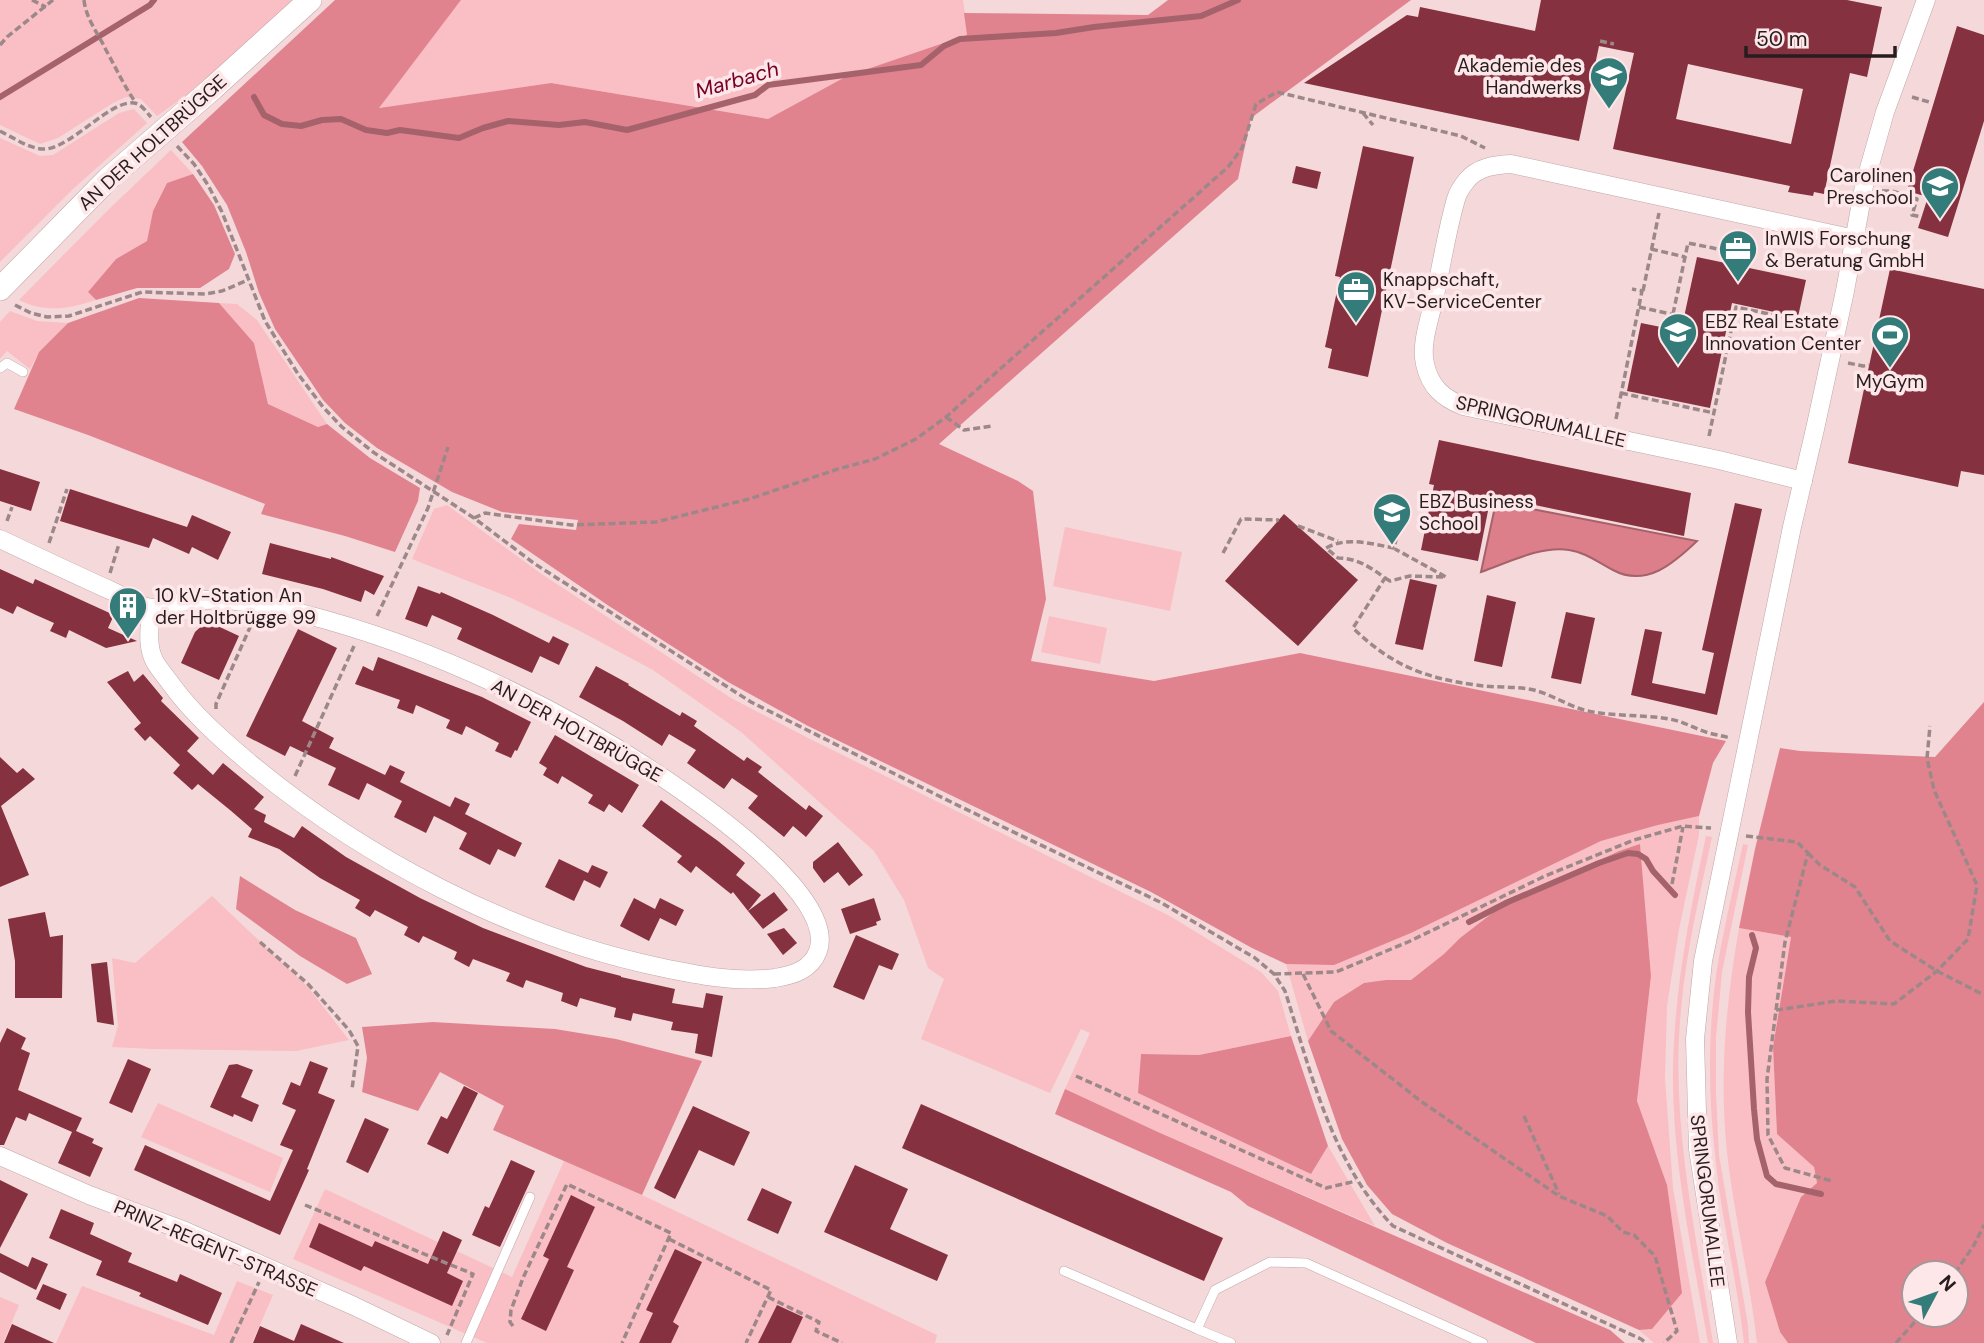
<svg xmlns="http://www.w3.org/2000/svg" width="1984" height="1343" font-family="'DM Sans',sans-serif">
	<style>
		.green { fill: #f9bfc4 }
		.forest { fill: #e1838e; fill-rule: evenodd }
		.water { fill: #dd7f8a; stroke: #a6626a; stroke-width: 2 }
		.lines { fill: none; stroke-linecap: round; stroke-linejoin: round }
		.stream { stroke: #a6626a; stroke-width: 6 }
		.building { fill: #85313f; fill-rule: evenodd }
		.service-casing { stroke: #c0a6a8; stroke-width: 10 }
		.minor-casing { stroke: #c0a6a8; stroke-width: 19 }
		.tertiary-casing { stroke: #c0a6a8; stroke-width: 24 }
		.path { stroke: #9d8889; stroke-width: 3.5; stroke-dasharray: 7 3.5; stroke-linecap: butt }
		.service { stroke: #fff; stroke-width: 9 }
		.minor { stroke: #fff; stroke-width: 18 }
		.tertiary { stroke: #fff; stroke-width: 23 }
		.labels { text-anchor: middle; stroke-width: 7; stroke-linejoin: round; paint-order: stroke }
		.poi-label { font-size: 19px; fill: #271d1e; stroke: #fee7e9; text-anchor: start }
		.street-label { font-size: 19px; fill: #271d1e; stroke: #fee7e9 }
		.water-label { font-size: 21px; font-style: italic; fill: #780028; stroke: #fee7e9 }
	</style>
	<rect width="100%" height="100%" fill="#f5d8da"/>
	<g class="green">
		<polygon points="0,0 293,0 194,90 157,116 141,99 126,97 113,103 58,138 40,144 0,125"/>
		<polygon points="461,0 963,0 968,35 847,76 768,119 551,83 378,108"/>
		<polygon points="134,109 147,123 73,189 0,262 0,138 40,156 53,155 119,113"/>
		<path d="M171,150L193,174L167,183L153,211L147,241L116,259L88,292L96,300C69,309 45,313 19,300L104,214Z"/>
		<polygon points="219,303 237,304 257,320 327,424 318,427 268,404 254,343"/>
		<polygon points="10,311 37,321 68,323 39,352 30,369 7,351 0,359 0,322"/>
		<polygon points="447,505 540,573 731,698 810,739 1170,916 1261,972 1278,991 1291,1036 1199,1055 1141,1054 1140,1069 1311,1174 1328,1146 1375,1226 1158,1132 1065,1089 1090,1033 1081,1029 1050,1093 921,1039 944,979 928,968 904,900 874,851 741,732 653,670 576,629 511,598 412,559 434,509"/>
		<polygon points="1065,527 1182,552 1170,611 1053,586"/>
		<polygon points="1049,616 1107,628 1100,664 1041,652"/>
		<polygon points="1699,816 1699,835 1679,929 1667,1006 1665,1078 1673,1188 1700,1343 1654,1343 1639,1330 1652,1329 1667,1185 1637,1102 1651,976 1640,845 1619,851 1504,904 1460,938 1445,954 1411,980 1386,980 1334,1002 1308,1041 1286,964 1334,964 1411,933 1601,841 1658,825"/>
		<path d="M1706,836L1712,837C1700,894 1686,951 1681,1010C1670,1122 1696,1233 1713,1343H1708C1693,1256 1673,1167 1673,1078C1673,996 1689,916 1706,836Z"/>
		<path d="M1743,844L1748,845L1722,972L1716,1038V1094L1719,1155L1748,1325L1749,1343H1744C1737,1280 1721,1218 1715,1154C1708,1093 1708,1029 1717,969C1724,927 1734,885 1743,844Z"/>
		<polygon points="212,896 308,987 349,1040 296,1051 152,1049 112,1047 118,1026 112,958 135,963"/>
		<path d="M1739,928L1791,937L1773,1047L1777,1134L1814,1167L1817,1183L1801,1197L1765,1282L1780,1332L1788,1343H1757C1750,1279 1734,1216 1727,1152C1719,1077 1726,1002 1739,928Z"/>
		<polygon points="158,1103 283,1158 270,1192 141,1137"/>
		<polygon points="564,1161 642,1195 937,1335 935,1343 487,1343 293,1259 325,1189 512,1277"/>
		<polygon points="237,1281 273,1295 252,1343 56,1343 82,1286 214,1335"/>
		<polygon points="0,1297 19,1305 3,1343 0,1343"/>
	</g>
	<g class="forest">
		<polygon points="335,0 461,0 379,108 551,83 768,119 847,76 967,35 964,13 1148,15 1168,0 1411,0 1251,118 1238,179 939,444 1018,481 1033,491 1046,599 1031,661 1154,681 1300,653 1726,741 1713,763 1699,816 1658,825 1601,841 1411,933 1334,965 1286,964 1252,948 1151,892 808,726 728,682 609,606 511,539 519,524 576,530 578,520 502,512 452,492 377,448 345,423 323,400 275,329 259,293 246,252 227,205 202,166 182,142"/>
		<polygon points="193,174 214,205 235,254 229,269 200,288 137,288 96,300 88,292 116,259 147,241 153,211 167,183"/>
		<polygon points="139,298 219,303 254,343 268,404 318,427 327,424 370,458 420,488 418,501 395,552 345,536 261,514 265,504 88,435 14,409 39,352 68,323"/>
		<path d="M1984,702V1343H1788L1780,1332L1765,1282L1801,1197L1817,1183L1814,1167L1777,1134L1773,1047L1791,937L1739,928L1755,849L1780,748L1800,751L1935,757ZM1914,1273H1956V1315H1914Z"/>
		<polygon points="1640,844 1651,976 1637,1101 1667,1185 1682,1293 1652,1329 1639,1330 1447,1243 1392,1214 1367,1185 1342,1139 1308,1041 1334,1002 1364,983 1386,980 1411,980 1444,954 1460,938 1504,904 1619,851"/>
		<polygon points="240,876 295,910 356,938 372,974 347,984 300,956 236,909"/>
		<polygon points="433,1022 555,1029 616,1039 702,1061 642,1195 493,1130 504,1106 440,1072 418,1111 362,1092 367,1058 362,1027"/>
		<polygon points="1291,1036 1328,1146 1311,1174 1138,1093 1141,1054 1199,1055"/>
		<polygon points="1065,1089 1158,1132 1610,1330 1625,1343 1536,1343 1248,1206 1231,1192 1055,1114"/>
	</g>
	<path class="water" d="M1496,502L1697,541C1674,563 1646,588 1613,570C1599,563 1585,552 1569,550C1542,545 1507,563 1481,572Z"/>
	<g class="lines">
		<g class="stream">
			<polyline points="0,97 150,5 154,0"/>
			<polyline points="254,97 264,115 282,124 301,126 322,120 341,119 366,130 387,133 400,130 459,138 483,128 508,121 559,125 585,122 627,130 755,95 768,85 921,65 944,46 960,39 1056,33 1094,27 1201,16 1238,0"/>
			<polyline points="1469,922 1508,902 1599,863 1628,853 1638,854 1646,859 1653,871 1675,895"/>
			<polyline points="1752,935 1756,948 1749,977 1748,1012 1754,1109 1757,1139 1767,1176 1776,1184 1821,1194"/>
		</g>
	</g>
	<g class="building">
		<path d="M1541,0H1847L1882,7L1867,77L1850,73L1824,194L1814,192L1813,196L1788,192L1790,186L1613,149L1634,53L1599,46L1579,141L1304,83L1407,15L1418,17L1420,7L1535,31ZM1688,64L1803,89L1791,144L1676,119Z"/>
		<polygon points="1957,26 1984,35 1984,121 1948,237 1918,228 1928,197 1907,191"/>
		<polygon points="1363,146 1414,157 1368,377 1328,368 1332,349 1325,347 1340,277 1335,276"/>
		<polygon points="1296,166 1321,172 1317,189 1292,183"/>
		<polygon points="1697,257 1806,280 1798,317 1732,303 1710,408 1627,391 1641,323 1681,331"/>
		<polygon points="1890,269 1984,289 1984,475 1961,471 1958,487 1848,463"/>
		<polygon points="1439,440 1691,493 1684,536 1491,496 1478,561 1421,550 1434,485 1429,484"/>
		<polygon points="0,469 40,482 31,511 0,501"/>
		<polygon points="70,489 187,527 192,515 231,532 218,560 192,547 189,554 153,538 149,548 60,521"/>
		<polygon points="1735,503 1762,509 1717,715 1631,695 1645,629 1662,632 1652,683 1705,694 1714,653 1702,650"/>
		<polygon points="1284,514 1358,580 1298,646 1225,581"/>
		<polygon points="270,543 331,559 331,557 384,576 374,595 365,590 361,602 323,589 262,574"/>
		<polygon points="0,569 33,584 35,579 114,615 108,628 137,641 106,648 69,630 66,638 50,631 54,623 36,615 17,606 13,614 0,608"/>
		<polygon points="1410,579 1437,585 1423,650 1395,644"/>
		<polygon points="418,586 440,594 441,592 493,615 549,643 553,636 569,644 559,665 540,656 532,673 457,639 462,628 432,615 427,627 405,619"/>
		<polygon points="1487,595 1516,602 1502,667 1474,661"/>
		<polygon points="1566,612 1595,618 1581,684 1551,678"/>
		<polygon points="207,621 239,636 219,680 181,663 195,632"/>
		<polygon points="298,629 337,648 302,721 334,738 329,748 385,775 390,765 405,772 400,782 450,807 455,797 470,804 465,814 522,843 515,857 498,849 490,865 459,849 467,833 450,824 434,816 426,833 394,817 402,801 367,783 359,800 328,785 336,768 290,746 285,756 246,736"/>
		<polygon points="378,657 482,697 531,722 517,751 515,750 511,758 495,751 499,743 466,726 462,735 446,728 450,720 416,705 413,714 397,708 400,700 355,684 363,666 373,671"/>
		<polygon points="596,666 629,684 628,685 680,716 682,712 697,721 694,726 744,761 747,757 762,767 758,772 806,810 809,805 823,816 806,837 793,826 784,837 748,808 758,796 732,778 724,789 687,763 696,750 669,734 662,746 623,721 579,697"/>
		<polygon points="128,671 134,682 143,674 163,698 161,701 199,738 187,751 213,775 223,763 264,797 254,809 266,815 264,822 294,838 302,826 346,857 373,872 420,898 483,928 586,967 621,976 621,977 675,989 672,1003 703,1008 706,993 723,996 712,1057 695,1053 698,1034 671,1030 673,1022 633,1013 631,1021 623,1019 614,1017 616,1008 580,998 577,1007 561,1001 563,993 526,980 523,988 506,981 510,973 473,959 469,967 454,959 457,952 423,936 419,943 404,935 408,927 375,910 370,917 355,908 360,900 320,878 279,849 248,837 252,829 230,810 198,784 192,790 173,773 180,765 150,736 145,741 134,729 141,723 107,682"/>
		<polygon points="555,735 639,785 622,813 609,804 604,812 588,803 593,795 562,776 558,784 543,775 547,768 539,763"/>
		<polygon points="0,757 17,773 23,768 35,779 1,806 29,875 0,887"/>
		<polygon points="661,800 718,841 745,863 736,875 761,895 748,911 733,892 731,894 696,866 691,873 677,862 682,856 642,826"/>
		<polygon points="838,842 863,875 849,886 838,872 824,883 813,868 813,862"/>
		<polygon points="559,859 588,873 592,865 608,872 600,888 584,880 574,901 545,887"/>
		<polygon points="774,892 788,910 763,929 748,911"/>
		<polygon points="634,898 655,909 660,898 684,910 676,926 660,918 649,941 620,926"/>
		<polygon points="874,898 881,920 876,922 877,925 850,934 841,909"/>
		<polygon points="45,912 50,937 63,935 62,998 15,998 15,961 8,919"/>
		<polygon points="784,928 797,943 783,955 767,934"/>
		<polygon points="856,935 899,954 892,970 879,965 864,1000 833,987"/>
		<polygon points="107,962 114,1025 97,1022 91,964"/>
		<polygon points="7,1028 26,1038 21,1049 30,1053 18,1090 82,1118 76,1131 94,1139 92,1143 103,1148 90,1177 58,1163 72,1132 29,1113 26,1121 16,1117 4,1145 0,1145 0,1043"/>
		<polygon points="128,1059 151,1069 132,1113 109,1103"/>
		<polygon points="310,1061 328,1068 318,1093 335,1100 307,1169 309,1170 280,1235 134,1170 145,1145 270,1201 293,1150 280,1145 296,1110 282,1104 291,1082 300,1086"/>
		<polygon points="237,1064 253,1070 241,1097 259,1105 252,1122 234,1114 233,1117 210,1107 229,1065"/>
		<polygon points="464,1086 478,1093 448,1154 427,1144 441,1116 447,1119"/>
		<polygon points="921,1104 1223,1238 1204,1281 902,1148"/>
		<polygon points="693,1106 750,1132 734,1166 699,1150 675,1199 654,1188"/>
		<polygon points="365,1118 389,1129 368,1173 346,1162"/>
		<polygon points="511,1160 535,1171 500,1247 472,1235 485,1206 489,1208"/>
		<polygon points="855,1165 908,1189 890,1229 948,1255 937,1281 824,1232"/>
		<polygon points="0,1180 28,1194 0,1248"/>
		<polygon points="762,1188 792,1202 778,1234 747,1220"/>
		<polygon points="571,1195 595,1207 567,1267 574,1270 546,1331 521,1319 549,1259 543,1256"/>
		<polygon points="61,1209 94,1223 90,1234 132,1253 128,1262 177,1282 180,1274 222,1293 208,1325 139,1296 141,1293 96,1275 102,1261 49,1238"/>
		<polygon points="319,1223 372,1247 375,1241 428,1264 443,1231 462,1240 447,1273 463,1281 452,1306 364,1266 361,1271 309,1247"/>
		<polygon points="675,1249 702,1262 673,1322 679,1326 671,1343 639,1343 653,1313 646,1310"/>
		<polygon points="0,1253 28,1267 32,1257 48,1264 36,1290 0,1272"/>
		<polygon points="43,1284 67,1294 60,1310 36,1299"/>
		<polygon points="777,1305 803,1317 791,1343 758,1343"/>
		<polygon points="12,1324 54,1343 4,1343"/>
		<polygon points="301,1324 344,1343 253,1343 260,1326 294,1341"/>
	</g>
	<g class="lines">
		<g class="service-casing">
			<g id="service">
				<polyline points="0,368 7,363 23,372"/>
				<polyline points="1064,1271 1197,1329"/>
				<polyline points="466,1343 530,1197"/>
				<polyline points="1231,1343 1197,1329 1215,1290 1270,1262 1306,1263 1483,1343"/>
			</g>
		</g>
		<g class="minor-casing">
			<g id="minor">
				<path d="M1803,481L1719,460L1463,406C1443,398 1430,387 1425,364C1420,343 1431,316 1435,295C1442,263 1447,230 1456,199C1458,192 1462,186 1467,180C1478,167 1494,165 1511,164L1855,239"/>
				<path d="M0,539C38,557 76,575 114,592C126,597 142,609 155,608C164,608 173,604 181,602C213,597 248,601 279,608C408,637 546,700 656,773C695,799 838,896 818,951C811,970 793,975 775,978C736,983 697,975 659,967C511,936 362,857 246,760C219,737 192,713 171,684C166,677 159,669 155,662C146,646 150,626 151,609"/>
				<polyline points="0,1156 89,1195 185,1231 354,1306 431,1343"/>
				<polyline points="1728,1343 1698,1149 1695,1039 1703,961 1792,527 1815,429 1845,291 1864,186 1885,112 1926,0"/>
			</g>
		</g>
		<g class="tertiary-casing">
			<polyline id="tertiary" points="0,289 108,179 213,88 310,0"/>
		</g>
		<g class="path">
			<polyline points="32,0 46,7"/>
			<path d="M84,0C86,19 98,33 106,50C116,68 124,86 136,103"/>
			<polyline points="1600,41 1614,44"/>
			<polyline points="0,45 7,37 53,0"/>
			<polyline points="1912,97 1929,102"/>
			<polyline points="1363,113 1373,125"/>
			<path d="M0,131C14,138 31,150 46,149C73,146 110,100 134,103C142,104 146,112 151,117"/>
			<path d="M177,146L194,164L208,185L222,212L265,321L298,374L323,407L342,427L373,452L474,518L535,564L751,702L955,804L1160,902L1255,958L1274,974L1285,991C1311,1072 1331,1162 1393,1226L1641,1339L1646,1343"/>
			<polyline points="1882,191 1892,191 1917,199 1912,215 1922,217"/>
			<polyline points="1651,249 1685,257"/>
			<polyline points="1408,279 1420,281"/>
			<polyline points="1643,291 1659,213"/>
			<polyline points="15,305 31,313 47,317 69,316 142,292 205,294 222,291 248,280"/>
			<polyline points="1639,307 1684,317"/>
			<polyline points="1673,314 1688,243 1733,252 1730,264"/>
			<polyline points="1848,363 1863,366 1869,365"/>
			<polyline points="1621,393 1714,413"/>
			<polyline points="946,417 964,430 992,426"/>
			<polyline points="1616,419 1642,291 1632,289"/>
			<polyline points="1709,436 1736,307 1817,324"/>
			<polyline points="474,518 485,513 571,525 656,522 749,499 838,469 875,459 916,439 946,417 1228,167 1242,148 1256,104 1277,92 1461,136 1485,148"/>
			<polyline points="7,521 12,507"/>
			<polyline points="1298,526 1338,541"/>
			<path d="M1399,527L1394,548C1371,544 1348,536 1326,548L1338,558C1357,558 1370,567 1385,578L1353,628C1391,665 1424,678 1476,685C1495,688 1515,686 1534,690C1552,695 1567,705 1584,710C1612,717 1641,714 1669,719C1683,721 1695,729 1709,733C1716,735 1723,736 1730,738"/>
			<polyline points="49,543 67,489"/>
			<polyline points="1223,553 1241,519 1279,520"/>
			<polyline points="110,573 119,544"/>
			<polyline points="1385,578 1390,581 1410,576 1446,577 1395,549"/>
			<polyline points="377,616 428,508 448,447"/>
			<polyline points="216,709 216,704 251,625 253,626 254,623"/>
			<polyline points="295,776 354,646"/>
			<polyline points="1746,836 1797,842 1808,853 1785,942 1767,1079 1768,1135 1785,1168 1832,1181"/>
			<polyline points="1808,853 1820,865 1855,887 1890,941 1937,971 1984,995"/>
			<polyline points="1672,884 1683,827"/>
			<polyline points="260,942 308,984 349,1030 358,1046 352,1089"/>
			<polyline points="1274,974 1336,972 1408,942 1545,876 1634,840 1683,826 1711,828"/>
			<polyline points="1303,974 1331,1031 1422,1102 1559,1196 1607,1216 1623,1232 1634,1235 1655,1256 1677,1331 1664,1343"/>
			<polyline points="1776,1010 1837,1001 1894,1004 1937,971 1968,939 1977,885 1934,790 1927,758 1930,726"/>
			<polyline points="1076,1076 1326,1188 1356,1181"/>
			<polyline points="1524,1116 1559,1194"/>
			<polyline points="305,1205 473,1274 447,1335"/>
			<polyline points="669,1239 771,1290 746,1343"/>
			<polyline points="1955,1273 1974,1245 1984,1225"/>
			<polyline points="768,1297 819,1322 816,1331 842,1343"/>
			<polyline points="513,1326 510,1322 511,1310 523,1278 567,1184 671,1233 622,1343"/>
			<polyline points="231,1343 259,1282"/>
			<polyline points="1896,1343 1921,1315"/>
		</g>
		<use href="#service" class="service"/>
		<use href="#minor" class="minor"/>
		<use href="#tertiary" class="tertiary"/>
	</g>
	<defs>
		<g id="university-pin" transform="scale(2.0125)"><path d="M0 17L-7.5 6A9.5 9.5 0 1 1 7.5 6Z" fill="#337c7a" stroke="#fee7e9"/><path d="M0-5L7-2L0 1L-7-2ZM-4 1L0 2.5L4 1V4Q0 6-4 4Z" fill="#fff"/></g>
		<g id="school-pin" transform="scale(2.0125)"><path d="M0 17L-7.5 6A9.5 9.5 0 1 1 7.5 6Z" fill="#337c7a" stroke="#fee7e9"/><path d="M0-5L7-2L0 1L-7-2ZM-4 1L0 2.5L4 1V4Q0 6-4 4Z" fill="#fff"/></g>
		<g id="office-pin" transform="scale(2.0125)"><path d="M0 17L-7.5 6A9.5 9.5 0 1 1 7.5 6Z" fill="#337c7a" stroke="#fee7e9"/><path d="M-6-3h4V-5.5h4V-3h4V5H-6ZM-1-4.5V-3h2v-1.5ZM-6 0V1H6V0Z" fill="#fff"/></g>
		<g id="stadium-pin" transform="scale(2.0125)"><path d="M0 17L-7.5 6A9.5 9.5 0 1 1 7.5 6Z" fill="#337c7a" stroke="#fee7e9"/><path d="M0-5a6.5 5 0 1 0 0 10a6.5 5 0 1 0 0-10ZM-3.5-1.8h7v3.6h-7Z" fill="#fff"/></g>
		<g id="building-pin" transform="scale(2.0125)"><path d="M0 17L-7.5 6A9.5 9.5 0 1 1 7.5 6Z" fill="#337c7a" stroke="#fee7e9"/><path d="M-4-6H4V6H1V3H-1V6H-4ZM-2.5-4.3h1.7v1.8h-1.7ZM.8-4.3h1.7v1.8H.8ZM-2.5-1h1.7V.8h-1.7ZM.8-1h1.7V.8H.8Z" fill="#fff"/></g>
	</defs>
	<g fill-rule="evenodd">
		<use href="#university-pin" x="1609" y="76"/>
		<use href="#school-pin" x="1940" y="186"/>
		<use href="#office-pin" x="1738" y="249"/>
		<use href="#office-pin" x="1356" y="290"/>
		<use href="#university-pin" x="1678" y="332"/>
		<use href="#stadium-pin" x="1890" y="335"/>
		<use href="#university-pin" x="1392" y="512"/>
		<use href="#building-pin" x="128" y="606"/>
	</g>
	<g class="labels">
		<g class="poi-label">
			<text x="1582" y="72" text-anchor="end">Akademie des<tspan x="1582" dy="22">Handwerks</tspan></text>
			<text x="1913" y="182" text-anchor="end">Carolinen<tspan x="1913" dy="22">Preschool</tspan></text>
			<text x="1765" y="245">InWIS Forschung<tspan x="1765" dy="22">&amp; Beratung GmbH</tspan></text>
			<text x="1383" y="286">Knappschaft,<tspan x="1383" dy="22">KV-ServiceCenter</tspan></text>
			<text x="1705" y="328">EBZ Real Estate<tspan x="1705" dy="22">Innovation Center</tspan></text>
			<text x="1890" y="388" text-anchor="middle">MyGym</text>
			<text x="1419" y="508">EBZ Business<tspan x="1419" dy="22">School</tspan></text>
			<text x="155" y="602">10 kV-Station An<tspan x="155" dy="22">der Holtbrügge 99</tspan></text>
		</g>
		<g class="street-label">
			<text transform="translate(152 142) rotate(-42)" y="7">AN DER HOLTBRÜGGE</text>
			<text transform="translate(1541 421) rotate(13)" y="7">SPRINGORUMALLEE</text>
			<text transform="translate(577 730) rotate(29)" y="7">AN DER HOLTBRÜGGE</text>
			<text transform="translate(1708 1201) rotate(83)" y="7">SPRINGORUMALLEE</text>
			<text transform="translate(216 1248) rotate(23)" y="7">PRINZ-REGENT-STRASSE</text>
		</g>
		<g class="water-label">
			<text transform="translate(737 80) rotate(-16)" y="7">Marbach</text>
		</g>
	</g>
	<g transform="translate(1935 1294) rotate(49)"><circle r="33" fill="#fee7e9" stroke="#a89698" stroke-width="2"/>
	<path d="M0-5L12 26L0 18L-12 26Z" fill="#337c7a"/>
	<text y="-10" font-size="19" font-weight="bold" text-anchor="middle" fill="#271d1e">N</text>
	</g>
	<path d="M1746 46v10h149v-10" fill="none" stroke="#271d1e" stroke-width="3.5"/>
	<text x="1756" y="46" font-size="21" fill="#271d1e" stroke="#fee7e9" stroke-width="5" paint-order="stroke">50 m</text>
</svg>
